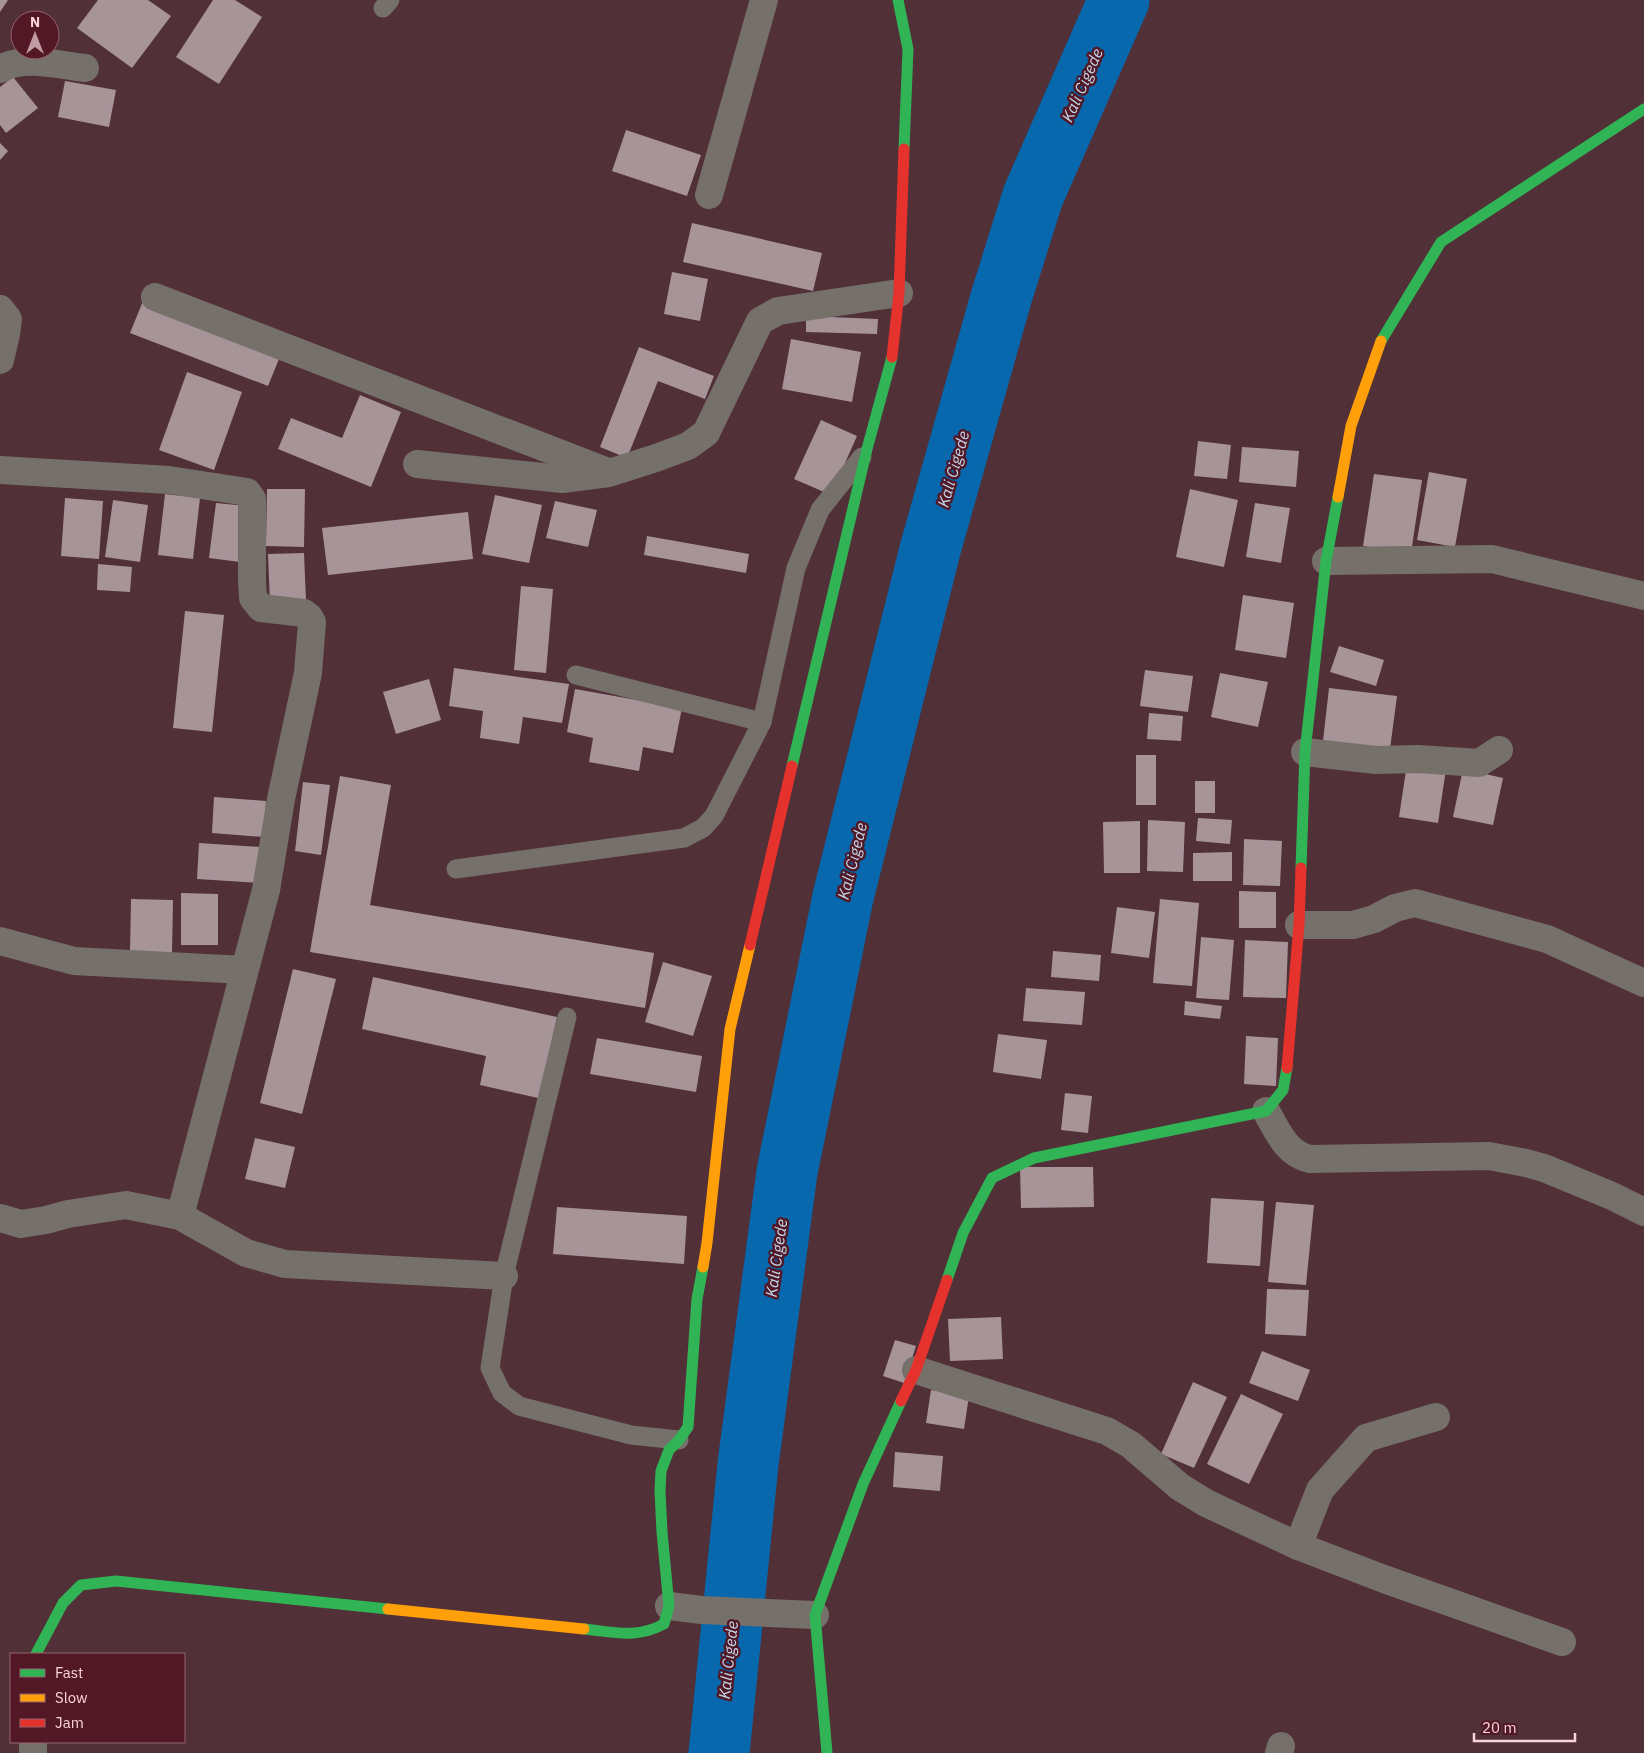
<svg xmlns="http://www.w3.org/2000/svg" width="1644" height="1753" font-family="'IBM Plex Sans',sans-serif">
	<style>
		.lines { fill: none; stroke-linecap: round; stroke-linejoin: round }
		.river { stroke: #0768ae; stroke-width: 61 }
		.building { fill: #a79499 }
		.lane { stroke: #76706b; stroke-width: 19 }
		.street { stroke: #76706b; stroke-width: 28 }
		.fast { stroke: #30b455; stroke-width: 11 }
		.slow { stroke: #ff9f0a; stroke-width: 11 }
		.jam { stroke: #e5322d; stroke-width: 11 }
		.labels { text-anchor: middle; stroke-width: 5; stroke-linejoin: round; paint-order: stroke }
		.water-label { font-size: 16px; font-style: italic; fill: #c4d8ec; stroke: #521826 }
	</style>
	<rect width="100%" height="100%" fill="#513038"/>
	<g class="lines">
		<polyline class="river" points="719,1753 748,1464 787,1172 843,897 930,550 1001,298 1033,196 1119,0"/>
	</g>
	<g class="building">
		<polygon points="0,0 8,0 0,12"/>
		<polygon points="98,0 148,0 171,16 132,68 77,28"/>
		<polygon points="213,0 235,0 262,17 219,84 176,57"/>
		<polygon points="13,77 38,108 6,133 0,125 0,87"/>
		<polygon points="65,81 116,90 109,127 58,117"/>
		<polygon points="626,130 701,155 687,196 612,171"/>
		<polygon points="0,143 8,151 0,160"/>
		<polygon points="692,223 822,253 813,291 683,262"/>
		<polygon points="672,272 708,279 700,321 664,314"/>
		<polygon points="143,301 281,354 268,386 130,333"/>
		<polygon points="806,316 878,319 877,334 806,332"/>
		<polygon points="791,339 861,352 852,402 782,389"/>
		<polygon points="639,347 714,376 705,399 658,381 627,458 600,447"/>
		<polygon points="187,372 242,392 214,470 159,450"/>
		<polygon points="360,395 401,412 371,487 278,449 291,418 342,438"/>
		<polygon points="821,420 857,436 831,495 794,479"/>
		<polygon points="1198,441 1231,445 1227,479 1194,476"/>
		<polygon points="1242,447 1299,451 1296,487 1239,482"/>
		<polygon points="1429,472 1467,479 1455,547 1417,540"/>
		<polygon points="1374,474 1422,480 1411,553 1363,546"/>
		<polygon points="267,489 305,489 304,547 266,546"/>
		<polygon points="1190,489 1238,500 1224,567 1176,557"/>
		<polygon points="165,494 200,498 193,559 158,555"/>
		<polygon points="495,495 542,505 529,563 482,554"/>
		<polygon points="65,498 103,501 99,559 61,556"/>
		<polygon points="113,500 148,505 140,562 105,557"/>
		<polygon points="555,501 597,510 588,547 546,538"/>
		<polygon points="216,503 247,506 240,562 209,558"/>
		<polygon points="1255,503 1290,508 1281,563 1246,557"/>
		<polygon points="468,512 473,559 328,575 322,528"/>
		<polygon points="647,536 749,554 746,573 644,555"/>
		<polygon points="304,553 306,601 270,603 268,554"/>
		<polygon points="98,564 132,567 130,592 97,590"/>
		<polygon points="521,586 553,589 546,673 514,670"/>
		<polygon points="1243,595 1294,603 1286,658 1235,650"/>
		<polygon points="185,611 224,615 212,732 173,728"/>
		<polygon points="1339,646 1384,660 1376,686 1330,672"/>
		<polygon points="454,668 569,684 562,723 523,717 519,744 480,738 483,711 449,706"/>
		<polygon points="1145,670 1193,676 1188,712 1140,706"/>
		<polygon points="1220,673 1268,682 1258,727 1211,717"/>
		<polygon points="429,679 441,720 396,734 383,692"/>
		<polygon points="1329,688 1397,696 1390,749 1323,741"/>
		<polygon points="575,689 682,708 673,753 643,747 639,771 589,762 593,738 567,732"/>
		<polygon points="1149,713 1183,716 1181,741 1147,739"/>
		<rect x="1136" y="755" width="20" height="50"/>
		<polygon points="1407,764 1446,769 1438,823 1399,817"/>
		<polygon points="1463,769 1503,778 1493,825 1453,817"/>
		<polygon points="340,776 391,785 370,905 654,953 645,1008 310,952"/>
		<rect x="1195" y="781" width="20" height="32"/>
		<polygon points="303,782 330,785 321,855 295,851"/>
		<polygon points="214,797 266,801 264,837 212,833"/>
		<polygon points="1198,818 1232,820 1230,844 1196,841"/>
		<polygon points="1148,820 1185,822 1183,872 1147,871"/>
		<polygon points="1140,821 1140,873 1104,873 1103,822"/>
		<polygon points="1244,839 1282,841 1280,886 1243,885"/>
		<polygon points="199,843 261,847 259,883 197,879"/>
		<polygon points="1232,852 1232,881 1193,881 1193,853"/>
		<polygon points="1239,891 1276,892 1276,928 1239,928"/>
		<polygon points="181,893 218,894 218,945 181,945"/>
		<polygon points="131,899 173,900 172,954 130,953"/>
		<polygon points="1160,899 1199,903 1192,986 1153,983"/>
		<polygon points="1117,907 1155,912 1149,958 1111,953"/>
		<polygon points="1201,937 1234,940 1229,1000 1196,998"/>
		<polygon points="1245,940 1288,942 1286,998 1243,997"/>
		<polygon points="1053,951 1101,955 1099,981 1051,977"/>
		<polygon points="663,962 712,976 693,1036 645,1022"/>
		<polygon points="293,969 336,979 302,1114 260,1103"/>
		<polygon points="373,977 557,1017 549,1053 547,1100 480,1085 486,1056 362,1029"/>
		<polygon points="1026,988 1085,992 1082,1025 1023,1021"/>
		<polygon points="1185,1001 1222,1006 1220,1019 1184,1015"/>
		<polygon points="998,1034 1047,1040 1041,1079 993,1072"/>
		<polygon points="1246,1036 1278,1038 1276,1086 1244,1084"/>
		<polygon points="597,1038 702,1056 696,1092 590,1074"/>
		<polygon points="1065,1093 1092,1096 1088,1133 1061,1130"/>
		<polygon points="255,1138 295,1147 285,1188 245,1179"/>
		<polygon points="1020,1167 1093,1167 1094,1207 1021,1208"/>
		<polygon points="1211,1198 1264,1201 1260,1266 1207,1263"/>
		<polygon points="1276,1202 1314,1205 1306,1285 1268,1282"/>
		<polygon points="557,1207 687,1216 684,1264 553,1254"/>
		<polygon points="1267,1289 1309,1290 1306,1336 1265,1334"/>
		<polygon points="1001,1317 1003,1359 950,1361 948,1319"/>
		<polygon points="895,1340 916,1346 904,1383 883,1376"/>
		<polygon points="1262,1351 1310,1370 1298,1401 1249,1383"/>
		<polygon points="1193,1382 1227,1397 1194,1468 1161,1454"/>
		<polygon points="931,1390 969,1396 964,1429 926,1423"/>
		<polygon points="1241,1394 1283,1414 1249,1484 1207,1464"/>
		<polygon points="895,1452 943,1456 940,1491 893,1487"/>
	</g>
	<g class="lines">
		<g class="lane">
			<polyline points="383,8 390,0"/>
			<polyline points="576,675 762,722"/>
			<polyline points="456,869 684,838 703,828 714,816 762,722 796,568 820,510 862,457"/>
			<polyline points="567,1017 504,1276 490,1368 502,1393 519,1406 631,1435 679,1440"/>
		</g>
		<g class="street">
			<path d="M0,69C25,55 58,65 85,68"/>
			<polyline points="709,195 764,0"/>
			<polyline points="155,297 608,472"/>
			<polyline points="0,309 8,319 6,334 0,360"/>
			<polyline points="417,464 562,479 609,473 656,458 688,446 706,433 760,321 778,311 899,293"/>
			<polyline points="0,470 169,480 247,492 252,499 252,581 253,598 261,608 304,613 309,617 312,622 308,673 281,799 266,890 180,1216"/>
			<polyline points="1326,561 1492,559 1644,596"/>
			<polyline points="1305,752 1376,760 1418,759 1479,763 1499,750"/>
			<polyline points="1299,925 1353,925 1374,919 1395,908 1415,903 1547,939 1644,983"/>
			<polyline points="0,941 74,961 244,970"/>
			<path d="M1266,1111C1277,1130 1286,1154 1310,1159L1489,1156L1526,1163L1544,1168L1612,1196L1644,1212"/>
			<polyline points="0,1218 21,1224 46,1220 68,1214 126,1205 180,1216 246,1253 285,1264 504,1276"/>
			<polyline points="916,1370 1107,1431 1131,1445 1180,1487 1206,1503 1298,1546 1384,1579 1562,1642"/>
			<polyline points="1298,1546 1320,1490 1366,1438 1436,1417"/>
			<polyline points="669,1606 702,1610 815,1615"/>
			<polyline points="33,1742 33,1753"/>
			<polyline points="1279,1753 1281,1746"/>
		</g>
		<g class="fast">
			<polyline points="898,0 908,49 904,149"/>
			<polyline points="1381,341 1441,242 1644,109"/>
			<polyline points="792,766 867,449 892,357"/>
			<polyline points="1301,868 1305,752 1326,561 1338,497"/>
			<polyline points="947,1280 963,1233 992,1178 1034,1158 1266,1111 1283,1090 1287,1068"/>
			<path d="M584,1629C614,1632 636,1639 664,1624L669,1606L662,1532L660,1491L661,1471L669,1450L679,1440L688,1427L697,1299L703,1267"/>
			<polyline points="36,1654 63,1603 81,1585 116,1581 388,1609"/>
			<polyline points="827,1753 815,1615 863,1484 901,1401"/>
		</g>
		<g class="slow">
			<polyline points="1338,497 1351,426 1381,341"/>
			<polyline points="703,1267 707,1243 730,1029 750,945"/>
			<polyline points="388,1609 584,1629"/>
		</g>
		<g class="jam">
			<polyline points="892,357 899,293 904,149"/>
			<polyline points="750,945 792,766"/>
			<polyline points="1287,1068 1299,925 1301,868"/>
			<polyline points="901,1401 916,1370 947,1280"/>
		</g>
	</g>
	<g class="labels">
		<g class="water-label">
			<text transform="translate(1082 85) rotate(-66)" y="6">Kali Cigede</text>
			<text transform="translate(953 469) rotate(-74)" y="6">Kali Cigede</text>
			<text transform="translate(852 861) rotate(-76)" y="6">Kali Cigede</text>
			<text transform="translate(776 1258) rotate(-82)" y="6">Kali Cigede</text>
			<text transform="translate(728 1660) rotate(-84)" y="6">Kali Cigede</text>
		</g>
	</g>
	<rect x="10" y="1653" width="175" height="90" fill="#521826" stroke="#96636e"/>
	<rect x="20" y="1669" width="25" height="8" fill="#30b455" stroke="#96636e"/>
	<text x="55" y="1678" font-size="15" fill="#fbd4da">Fast</text>
	<rect x="20" y="1694" width="25" height="8" fill="#ff9f0a" stroke="#96636e"/>
	<text x="55" y="1703" font-size="15" fill="#fbd4da">Slow</text>
	<rect x="20" y="1719" width="25" height="8" fill="#e5322d" stroke="#96636e"/>
	<text x="55" y="1728" font-size="15" fill="#fbd4da">Jam</text>
	<g transform="translate(35 35)"><circle r="24" fill="#521826" stroke="#96636e"/>
	<path d="M0-4L9 19L0 12L-9 19Z" fill="#c09ba1"/>
	<text y="-8" font-size="14" font-weight="bold" text-anchor="middle" fill="#fbd4da">N</text>
	</g>
	<path d="M1474 1733v8h101v-8" fill="none" stroke="#fbd4da" stroke-width="2.5"/>
	<text x="1482" y="1733" font-size="15" fill="#fbd4da" stroke="#521826" stroke-width="4" paint-order="stroke">20 m</text>
</svg>
